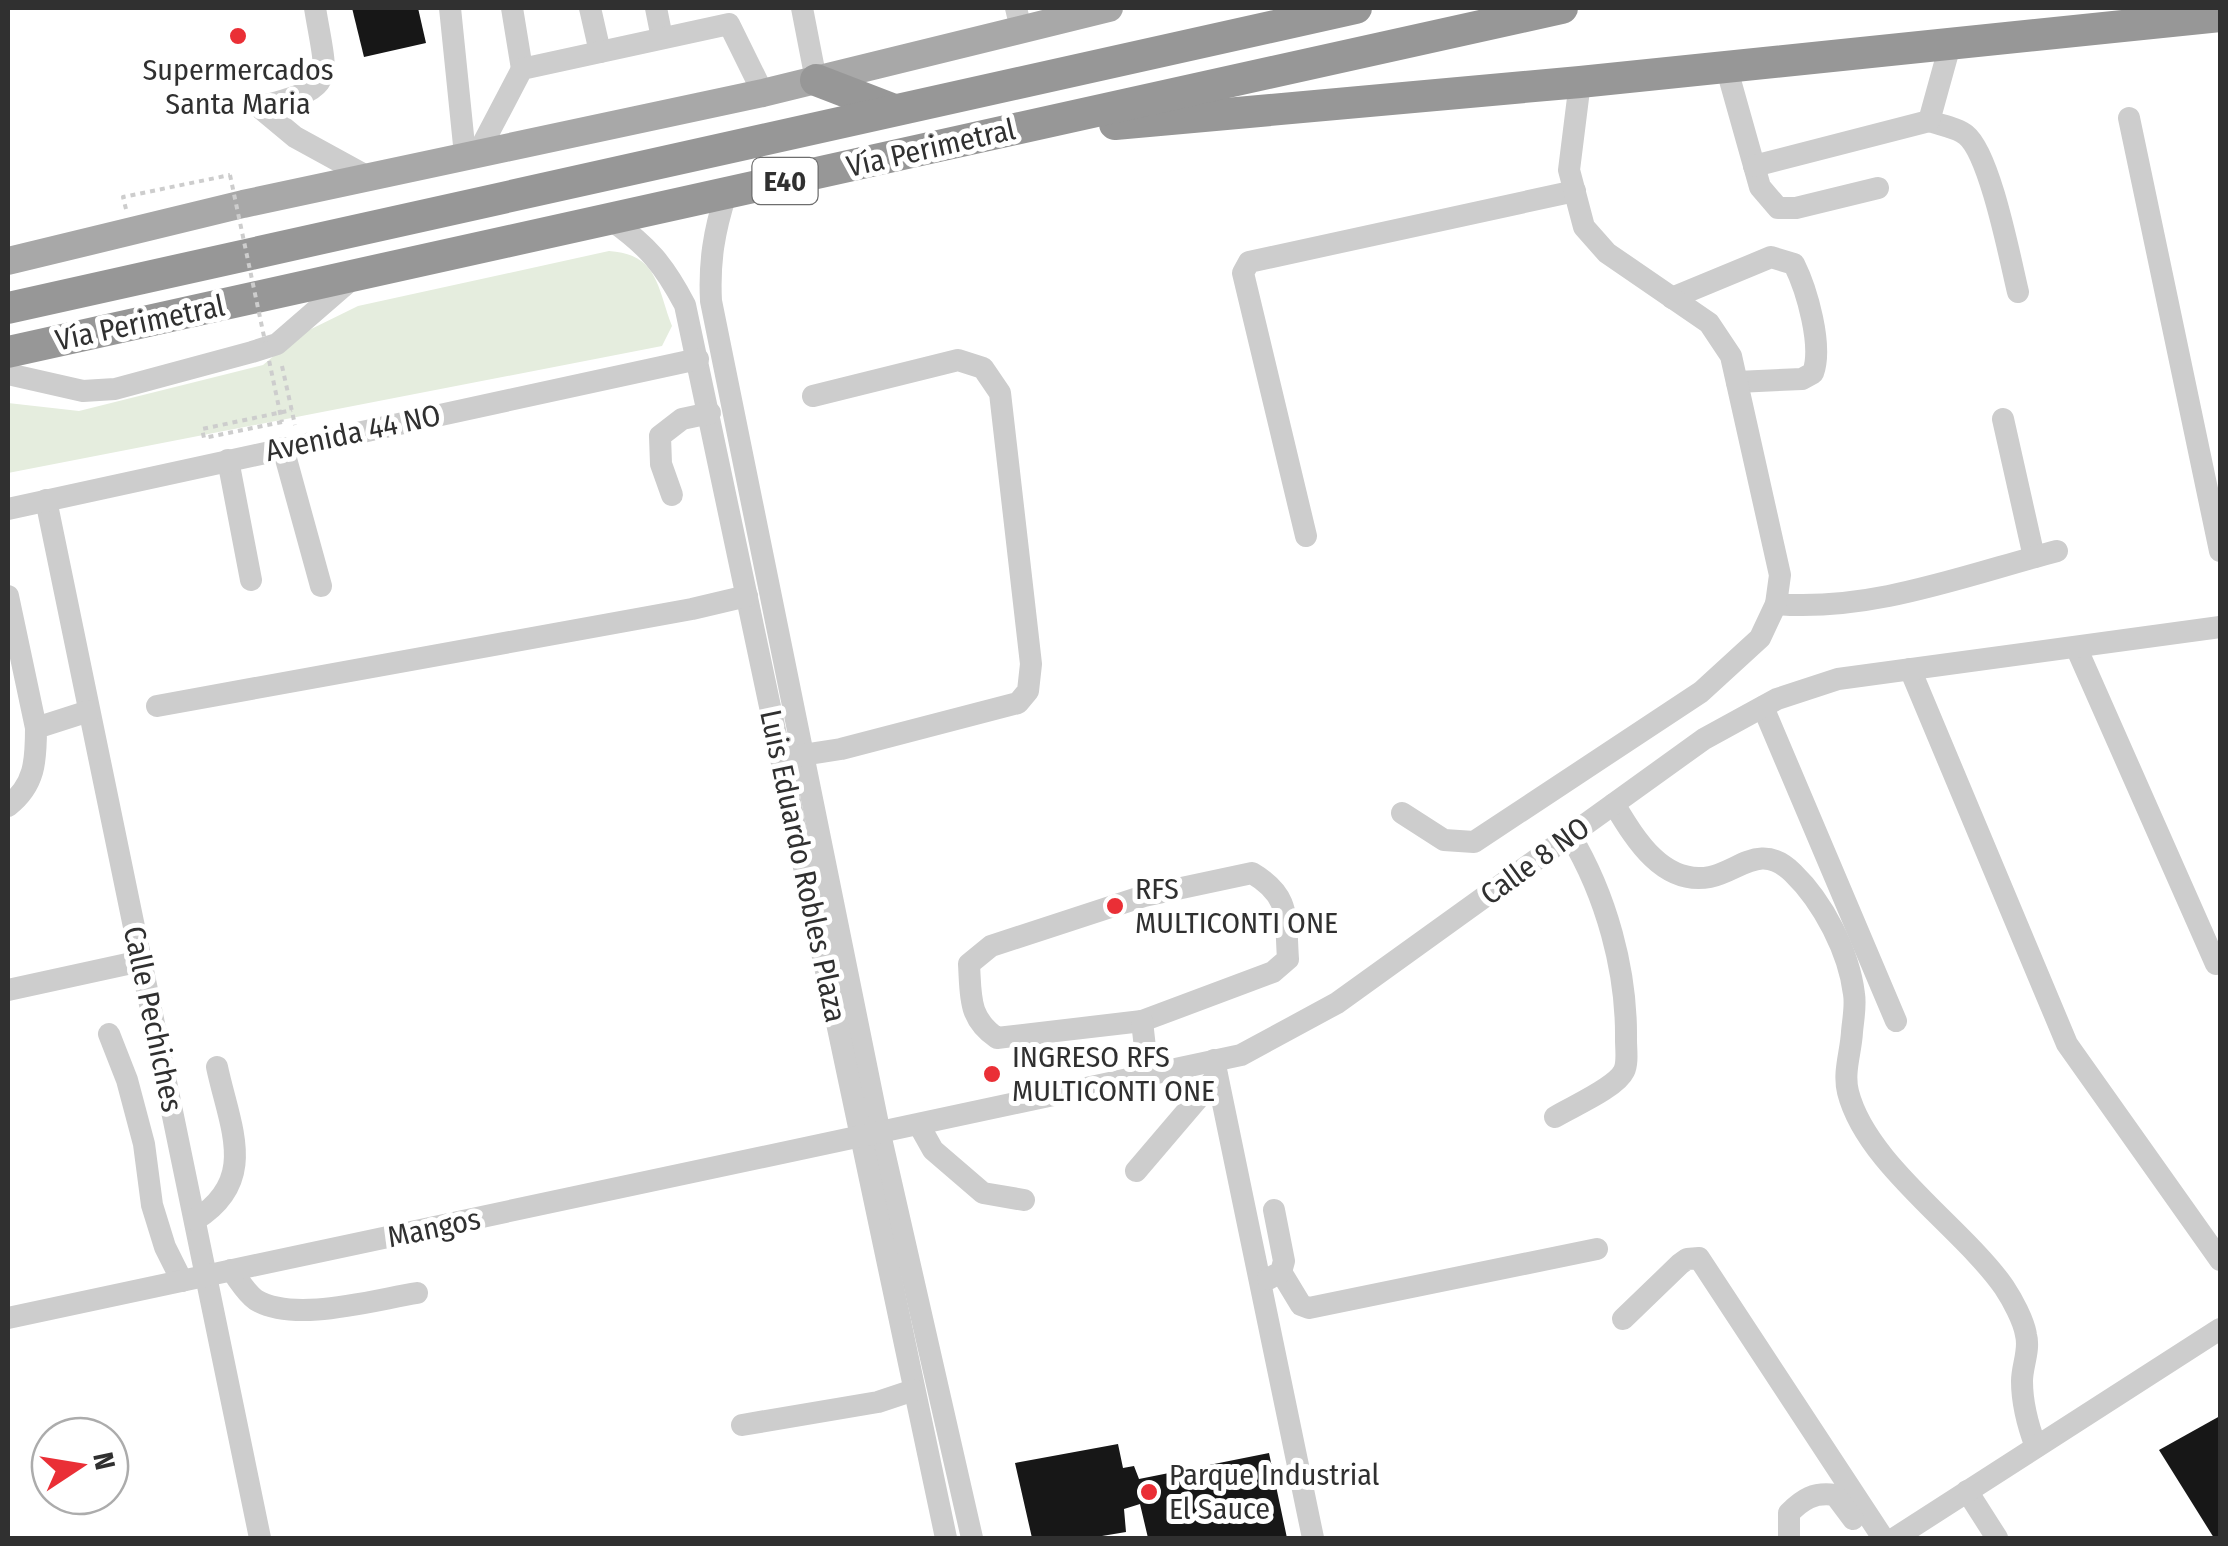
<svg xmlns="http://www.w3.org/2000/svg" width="2228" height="1546" font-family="'Fira Sans Condensed',sans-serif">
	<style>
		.green { fill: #e5edde }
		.building { fill: #171717 }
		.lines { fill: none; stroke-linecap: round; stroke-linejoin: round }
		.path { stroke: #cdcdcd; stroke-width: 4; stroke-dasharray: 5 5; stroke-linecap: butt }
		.minor { stroke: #cdcdcd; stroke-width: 22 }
		.major { stroke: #a8a8a8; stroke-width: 28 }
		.highway { stroke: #979797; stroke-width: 32 }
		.path-bridge { stroke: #cdcdcd; stroke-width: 4; stroke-dasharray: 5 5; stroke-linecap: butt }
		.poi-dot { fill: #ea2f36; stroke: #fff; stroke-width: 4 }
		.labels { text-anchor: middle; stroke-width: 10; stroke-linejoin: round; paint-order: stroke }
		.shield { fill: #fff; stroke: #6e6e6e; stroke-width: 2.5 }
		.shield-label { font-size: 28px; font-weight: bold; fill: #303030 }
		.poi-label { font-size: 30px; fill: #303030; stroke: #fff; text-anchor: start }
		.street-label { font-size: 30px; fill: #303030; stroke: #fff }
	</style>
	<rect width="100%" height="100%" fill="#fff"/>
	<path class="green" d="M609,251C658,254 657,287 672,326L662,346L8,473V403L79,411L263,365L299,335L358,306Z"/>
	<g class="building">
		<polygon points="352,8 418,8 426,43 364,57"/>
		<polygon points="2220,1416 2220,1538 2214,1538 2159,1450"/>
		<polygon points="1118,1444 1123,1468 1134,1466 1139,1479 1269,1453 1287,1538 1148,1538 1140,1504 1124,1509 1126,1532 1090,1538 1032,1538 1015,1463"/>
	</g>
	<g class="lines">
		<g class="path">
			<polyline points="126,209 123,197 230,175"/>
			<polyline points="282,366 295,425"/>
			<polyline points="282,422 204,438 202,429 292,410"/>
		</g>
		<g class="minor">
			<polyline points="450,8 465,155"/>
			<polyline points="512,8 522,69"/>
			<polyline points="590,8 600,52"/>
			<polyline points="656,8 662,38"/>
			<polyline points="802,8 816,80"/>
			<polyline points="1016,8 1021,29"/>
			<polyline points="1726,66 1760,187 1778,208 1796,208 1878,188"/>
			<path d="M259,107C339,87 327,82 315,8"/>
			<polyline points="259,107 295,137 368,177"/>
			<polyline points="2129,118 2220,551"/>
			<path d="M1929,121C1940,125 1958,128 1966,135C1990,154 2010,259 2018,292"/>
			<polyline points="479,151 522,69 729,24 763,93"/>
			<polyline points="1754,166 1929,121 1950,45"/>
			<path d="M726,194C714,231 709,262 711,301L880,1134L972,1538"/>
			<path d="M611,220C648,246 664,265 685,305L946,1538"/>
			<path d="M1672,298L1771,257L1794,264C1807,290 1823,346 1813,373L1802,379L1737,382"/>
			<polyline points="8,374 83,391 115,389 252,352 277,344 352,279"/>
			<polyline points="2003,419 2034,557"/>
			<polyline points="283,448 321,586"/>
			<polyline points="228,460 251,580"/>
			<polyline points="672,495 661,464 660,436 682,419 710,413"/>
			<polyline points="46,500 260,1538"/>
			<polyline points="8,509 698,359"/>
			<polyline points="1306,536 1243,273 1249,262 1575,191"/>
			<polyline points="8,596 36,728"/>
			<path d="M1776,604C1871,612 1966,575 2057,551"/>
			<polyline points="2076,647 2216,964"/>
			<polyline points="1910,669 2067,1044 2220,1260"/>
			<polyline points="157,706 692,609 747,596"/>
			<polyline points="1763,707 1896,1021"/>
			<polyline points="789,757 841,749 1018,703 1028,691 1031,664 1000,393 983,368 958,360 813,396"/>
			<path d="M1614,804C1634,837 1662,886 1710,877C1739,871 1761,841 1793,873C1823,902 1849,952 1854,994C1856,1006 1853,1020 1852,1032C1851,1052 1843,1072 1848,1092C1866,1164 1962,1227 2004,1287C2012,1299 2024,1321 2026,1335C2030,1350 2022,1366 2022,1381C2022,1404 2028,1426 2036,1447"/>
			<path d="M8,806C35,785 36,761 36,728L89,711"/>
			<polyline points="1402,813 1444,840 1474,842 1701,692 1760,638 1776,604 1780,575 1731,356 1709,323 1607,253 1584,227 1569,170 1580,82"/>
			<path d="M1252,873C1291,896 1285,917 1288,959L1273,972L1142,1021L997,1038C968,1018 971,997 969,964L991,946L1144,896Z"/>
			<polyline points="8,990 141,961"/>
			<polyline points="1142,1021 1148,1075"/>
			<polyline points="109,1034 127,1080 144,1144 152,1205 165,1247 182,1281"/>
			<polyline points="1214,1060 1313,1538"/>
			<path d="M1555,1117C1571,1107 1616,1088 1624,1071C1628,1063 1626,1049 1626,1040C1627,970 1606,895 1570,835"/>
			<polyline points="919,1125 933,1150 983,1193 1024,1200"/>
			<polyline points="1136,1171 1217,1076"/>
			<path d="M195,1220C259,1180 230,1128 217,1067"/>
			<path d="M231,1270C239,1280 246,1293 256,1300C295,1323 373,1300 417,1293"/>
			<polyline points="1281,1272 1301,1305 1309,1308 1597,1249"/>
			<polyline points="1268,1279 1281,1272 1284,1261 1274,1210"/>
			<polyline points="8,1318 1241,1055 1337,1003 1704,739 1777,699 1838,679 2220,627"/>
			<polyline points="1623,1319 1680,1264 1687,1259 1699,1258 1883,1538"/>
			<polyline points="742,1425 878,1402 914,1390"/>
			<polyline points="1967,1491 1997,1538"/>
			<path d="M1789,1538V1513C1803,1499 1814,1492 1835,1495L1853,1519"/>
			<polyline points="1895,1538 2220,1329"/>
		</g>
		<polyline class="major" points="8,261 243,204 763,93 1109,8"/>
		<g class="highway">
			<polyline points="816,80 894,110"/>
			<polyline points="1115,124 1580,82 2220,16"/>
			<polyline points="8,308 1356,8"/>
			<polyline points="8,352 1562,8"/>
		</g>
		<polyline class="path-bridge" points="230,175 282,422"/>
	</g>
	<g class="poi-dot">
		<circle cx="238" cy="36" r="10"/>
		<circle cx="1115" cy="906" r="10"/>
		<circle cx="992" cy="1074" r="10"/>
		<circle cx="1149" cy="1492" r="10"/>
	</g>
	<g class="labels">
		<rect class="shield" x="752.5" y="158" width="65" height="46" rx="8"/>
		<g class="shield-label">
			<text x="785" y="191">E40</text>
		</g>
		<g class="poi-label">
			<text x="238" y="80" text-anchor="middle">Supermercados<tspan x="238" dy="34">Santa Maria</tspan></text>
			<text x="1135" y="899">RFS<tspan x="1135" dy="34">MULTICONTI ONE</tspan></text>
			<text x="1012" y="1067">INGRESO RFS<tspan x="1012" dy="34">MULTICONTI ONE</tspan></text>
			<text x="1169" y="1485">Parque Industrial<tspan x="1169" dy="34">El Sauce</tspan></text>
		</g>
		<g class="street-label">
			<text transform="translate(931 148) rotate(-13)" y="10">Vía Perimetral</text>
			<text transform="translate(140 323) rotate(-12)" y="10">Vía Perimetral</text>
			<text transform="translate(353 433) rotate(-12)" y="10">Avenida 44 NO</text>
			<text transform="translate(1535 861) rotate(-36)" y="10">Calle 8 NO</text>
			<text transform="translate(803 866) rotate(78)" y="10">Luis Eduardo Robles Plaza</text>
			<text transform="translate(153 1019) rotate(78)" y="10">Calle Pechiches</text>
			<text transform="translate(434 1228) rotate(-12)" y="10">Mangos</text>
		</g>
	</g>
	<rect width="2228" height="1546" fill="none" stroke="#303030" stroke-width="20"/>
	<g transform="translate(80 1466) rotate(78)"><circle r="48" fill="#ffffff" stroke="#acacac" stroke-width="2.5"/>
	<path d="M0-8L18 38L0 25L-18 38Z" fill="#ea2f36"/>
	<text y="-15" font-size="28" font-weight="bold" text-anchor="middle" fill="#303030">N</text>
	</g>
</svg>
